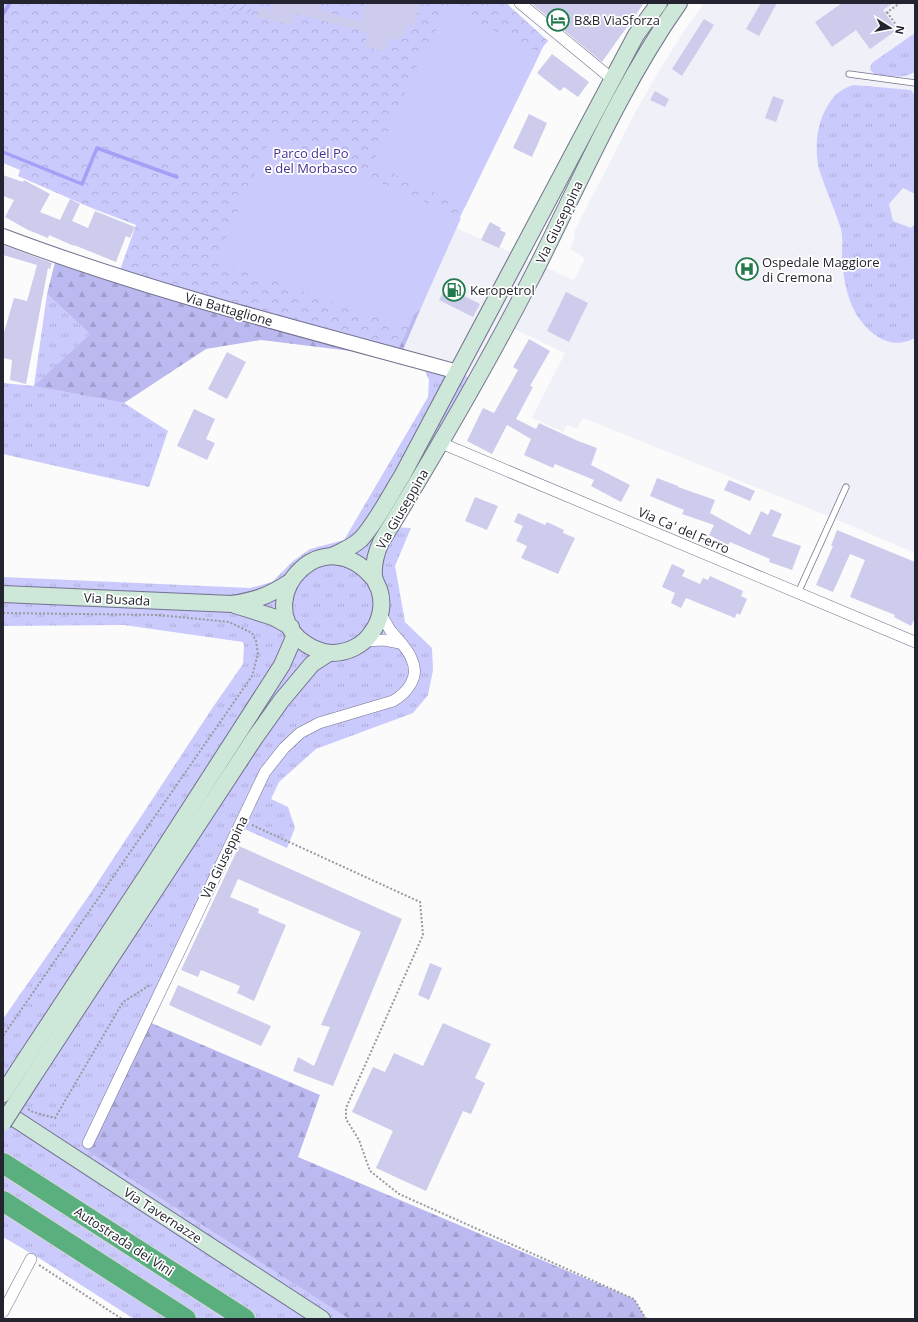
<svg xmlns="http://www.w3.org/2000/svg" width="918" height="1322" font-family="'Open Sans',sans-serif">
	<style>
		.built { fill: #f0f0f8 }
		.grass { fill: url(#grass-tufts) }
		.forest { fill: url(#forest-firs) }
		.park { fill: url(#park-crowns) }
		.garden { fill: url(#garden-furrows) }
		.pitch { fill: #cbcafc }
		.lines { fill: none; stroke-linecap: round; stroke-linejoin: round }
		.stream { stroke: #a59ff8; stroke-width: 3.5 }
		.building { fill: #cdccec }
		.service-casing { stroke: #73728f; stroke-width: 7 }
		.minor-casing { stroke: #73728f; stroke-width: 12 }
		.tertiary-casing { stroke: #73728f; stroke-width: 16 }
		.secondary-casing { stroke: #73728f; stroke-width: 18 }
		.motorway-casing { stroke: #d8d8da; stroke-width: 22 }
		.path { stroke: #99999e; stroke-width: 2; stroke-dasharray: 2 2; stroke-linecap: butt }
		.service { stroke: #fff; stroke-width: 5.5 }
		.minor { stroke: #fff; stroke-width: 11 }
		.tertiary { stroke: #fff; stroke-width: 14 }
		.secondary { stroke: #cde7d8; stroke-width: 16 }
		.motorway { stroke: #59af7d; stroke-width: 20 }
		.secondary-bridge-casing { stroke: #73728f; stroke-width: 18; stroke-linecap: butt }
		.secondary-bridge { stroke: #cde7d8; stroke-width: 16 }
		.labels { text-anchor: middle; stroke-width: 3.5; stroke-linejoin: round; paint-order: stroke }
		.poi-label { font-size: 13px; fill: #242430; stroke: #fff; text-anchor: start }
		.park-label { font-size: 13px; fill: #453196; stroke: #fff }
		.street-label { font-size: 13px; fill: #242430; stroke: #fff }
	</style>
	<defs>
		<pattern id="grass-tufts" width="24" height="20" patternUnits="userSpaceOnUse"><rect width="24" height="20" fill="#cbcafc"/><path d="M3 7l-1-3M5 7V3M7 7l1-3M15 17l-1-3M17 17v-4M19 17l1-3" fill="none" stroke="#aeadd8"/></pattern>
		<pattern id="forest-firs" width="22" height="20" patternUnits="userSpaceOnUse"><rect width="22" height="20" fill="#bbb9f0"/><path d="M5 1l3.5 6h-7zM16 11l3.5 6h-7z" fill="#a19fce"/></pattern>
		<pattern id="park-crowns" width="20" height="18" patternUnits="userSpaceOnUse"><rect width="20" height="18" fill="#cbcafc"/><path d="M2 6a3 3 0 1 1 6 0M12 15a3 3 0 1 1 6 0" fill="none" stroke="#aeadd8"/></pattern>
		<pattern id="garden-furrows" width="10" height="10" patternUnits="userSpaceOnUse"><rect width="10" height="10" fill="#cbcafc"/><path d="M-1 1l2-2M0 10L10 0M9 11l2-2" fill="none" stroke="#aeadd8"/></pattern>
	</defs>
	<rect width="100%" height="100%" fill="#fbfbfb"/>
	<polygon class="built" points="704,3 915,3 915,553 833,518 583,418 577,429 567,425 563,432 532,418 565,353 508,326 477,380 400,357 456,228 574,280 585,258 570,249 575,238 574,232 636,111 660,69 684,31"/>
	<g class="grass">
		<path d="M915,33V72C903,79 888,76 874,74L870,69L872,63Z"/>
		<path d="M854,85L911,90L915,96V194L903,188L889,204L893,221L911,228L915,224V338C903,345 889,344 878,337C850,318 844,288 842,257C842,248 843,238 841,229C835,210 826,191 820,172C814,153 816,124 827,107C834,95 840,89 854,85Z"/>
		<polygon points="47,294 90,334 35,386 124,403 168,431 149,487 3,454 3,383 34,386"/>
		<polygon points="421,362 477,380 390,527 411,528 395,566 405,622 432,648 433,670 428,695 413,713 316,749 279,782 271,799 288,807 295,828 287,848 240,827 87,1149 349,1319 134,1319 39,1258 3,1237 3,1019 90,894 213,707 243,664 244,646 243,642 124,625 3,626 3,577 250,588 272,582 293,561 310,549 344,540 428,397 429,380"/>
	</g>
	<g class="forest">
		<polygon points="56,258 398,326 421,308 400,357 261,340 206,349 124,403 34,386 90,334 47,294"/>
		<polygon points="149,1022 320,1095 298,1157 634,1299 646,1319 349,1319 86,1150"/>
	</g>
	<polygon class="park" points="3,3 506,3 548,41 543,47 459,219 399,348 120,270 136,225 94,209 18,176 20,170 3,163"/>
	<polygon class="garden" points="205,3 252,3 250,14 205,4"/>
	<g class="pitch">
		<polygon points="448,8 540,53 465,207 373,164 416,68"/>
		<polygon points="272,135 461,218 421,308 399,326 216,260"/>
	</g>
	<g class="lines">
		<g class="stream">
			<polyline points="3,14 10,3"/>
			<polyline points="3,152 82,184 97,148 177,177"/>
		</g>
	</g>
	<g class="building">
		<polygon points="274,3 320,3 318,10 361,22 366,3 420,3 414,26 407,24 404,35 395,40 389,39 385,52 364,46 368,33 294,13 291,25 257,17 259,7 272,10"/>
		<polygon points="531,3 644,3 602,62"/>
		<polygon points="761,3 777,3 759,36 746,29"/>
		<polygon points="842,3 893,3 883,10 897,30 870,49 856,30 832,47 815,22"/>
		<polygon points="704,19 714,25 682,76 672,69"/>
		<polygon points="552,54 589,82 578,97 564,87 560,91 537,73"/>
		<polygon points="655,91 669,99 665,107 650,100"/>
		<polygon points="773,96 784,100 776,122 765,118"/>
		<polygon points="529,114 547,123 532,157 513,148"/>
		<polygon points="3,175 23,182 24,180 50,194 40,212 60,220 70,199 80,204 72,221 88,228 95,211 135,227 130,238 126,236 116,262 74,245 74,246 49,235 48,238 28,230 5,217 14,200 3,196"/>
		<polygon points="490,222 501,228 500,230 506,233 499,248 481,240"/>
		<polygon points="3,245 52,263 50,269 48,268 26,384 10,380 12,360 3,358 3,336 14,298 27,301 37,265 3,255"/>
		<polygon points="446,287 480,304 473,317 439,300"/>
		<polygon points="566,292 588,303 569,342 547,331"/>
		<polygon points="529,339 550,351 530,386 533,387 516,419 536,429 539,423 578,441 597,448 591,465 630,485 621,502 591,486 594,480 555,464 553,468 524,455 531,439 507,425 492,454 467,441 483,408 494,413 518,370 513,367"/>
		<polygon points="227,352 246,362 227,399 208,389"/>
		<polygon points="194,409 215,419 206,439 215,443 207,460 177,446"/>
		<polygon points="657,478 678,486 678,487 715,500 710,513 750,535 761,511 768,515 771,509 782,514 772,536 801,546 792,570 769,562 770,559 730,542 728,545 709,535 714,525 682,514 684,510 650,496"/>
		<polygon points="729,480 755,491 750,501 724,490"/>
		<polygon points="475,497 498,506 487,530 465,521"/>
		<polygon points="518,513 545,525 547,522 564,530 563,533 575,538 558,574 521,558 527,546 516,541 523,526 514,522"/>
		<polygon points="837,530 915,562 915,618 911,626 894,617 895,615 850,597 865,560 850,554 833,592 816,585 833,546 831,546"/>
		<polygon points="672,564 685,570 682,576 700,584 703,578 708,580 710,576 743,591 741,596 747,599 740,615 737,613 735,618 686,598 681,608 671,603 675,593 662,587"/>
		<polygon points="239,846 402,919 333,1086 293,1071 298,1057 314,1066 330,1027 321,1025 361,932 238,879 230,897 259,909 258,913 286,925 254,1001 237,993 240,986 201,970 198,977 181,970"/>
		<polygon points="430,963 442,968 429,1000 418,995"/>
		<polygon points="178,985 271,1026 261,1046 169,1005"/>
		<polygon points="443,1023 491,1044 475,1078 485,1083 471,1114 463,1111 426,1191 376,1168 393,1131 352,1112 373,1067 385,1072 394,1053 423,1066"/>
	</g>
	<g class="lines">
		<g class="service-casing">
			<g id="service">
				<polyline points="849,74 915,83"/>
				<polyline points="798,593 846,487"/>
			</g>
		</g>
		<g class="minor-casing">
			<g id="minor">
				<polyline points="520,3 612,79"/>
				<polyline points="441,443 915,642"/>
				<polyline points="364,641 384,640 400,643"/>
				<path d="M88,1143L265,772L284,748L300,733L319,723L393,701C407,693 420,677 412,660C408,648 398,640 390,630C387,625 384,619 380,614"/>
				<polyline points="3,1312 31,1259"/>
			</g>
		</g>
		<g class="tertiary-casing">
			<path id="tertiary" d="M3,236C151,292 305,330 458,372"/>
		</g>
		<g class="secondary-casing">
			<g id="secondary">
				<path d="M332,556C342,551 353,547 361,539C376,523 390,495 402,476L636,35L659,3"/>
				<path d="M374,579C324,518 254,595 298,638C307,646 318,652 331,653C347,653 363,646 372,632C381,620 384,603 379,589C377,585 375,581 374,577C373,565 376,553 381,542C435,454 487,365 534,273C580,182 620,87 679,3"/>
				<path d="M3,594L232,604C257,600 268,596 290,582"/>
				<polyline points="235,605 273,617 291,627"/>
				<polyline points="19,1069 149,872 282,665 295,635"/>
				<polyline points="32,1078 254,739 281,701 312,664 329,653"/>
				<polyline points="3,1111 322,1319"/>
			</g>
		</g>
		<g class="motorway-casing">
			<g id="motorway">
				<polyline points="3,1163 245,1319"/>
				<polyline points="3,1201 186,1319"/>
			</g>
		</g>
		<g class="path">
			<polyline points="887,12 903,35"/>
			<polyline points="886,13 900,3"/>
			<polyline points="3,613 159,615 229,622 252,633 256,641 258,654 252,676 3,1036"/>
			<polyline points="252,825 420,902 423,935 346,1108 346,1119 359,1140 370,1171 399,1194 634,1299 646,1319"/>
			<polyline points="28,1109 33,1112 55,1118 123,1002 150,985"/>
			<polyline points="39,1265 122,1319"/>
		</g>
		<use href="#service" class="service"/>
		<use href="#minor" class="minor"/>
		<use href="#tertiary" class="tertiary"/>
		<use href="#secondary" class="secondary"/>
		<use href="#motorway" class="motorway"/>
		<g class="secondary-bridge-casing">
			<g id="secondary-bridge">
				<polyline points="3,1094 19,1069"/>
				<polyline points="3,1123 32,1078"/>
			</g>
		</g>
		<use href="#secondary-bridge" class="secondary-bridge"/>
	</g>
	<defs>
		<g id="hotel-ring" transform="scale(1.15)"><circle r="9.5" fill="#fff" stroke="#22794c" stroke-width="1.5"/><path d="M-6-4.5h1.5V1H6V5H4.5V3h-9V5H-6ZM-4 0a1.8 1.8 0 1 1 3.6 0ZM.5 0V-2.5h3Q6-2.5 6 0Z" fill="#22794c"/></g>
		<g id="hospital-ring" transform="scale(1.15)"><circle r="9.5" fill="#fff" stroke="#22794c" stroke-width="1.5"/><path d="M-5-5h3v3.5h4V-5h3V5h-3V1.5h-4V5h-3Z" fill="#22794c"/></g>
		<g id="fuel-ring" transform="scale(1.15)"><circle r="9.5" fill="#fff" stroke="#22794c" stroke-width="1.5"/><path d="M-5.5-6h7V0h2V4h1.3V-2.5L3-4.5l.8-.8L6-3V5H2.5V1h-1V6h-7ZM-4.2-4.7v3.2H.2V-4.7Z" fill="#22794c"/></g>
	</defs>
	<g fill-rule="evenodd">
		<use href="#hotel-ring" x="558" y="20"/>
		<use href="#hospital-ring" x="747" y="269"/>
		<use href="#fuel-ring" x="454" y="290"/>
	</g>
	<g class="labels">
		<g class="poi-label">
			<text x="574" y="25">B&amp;B ViaSforza</text>
			<text x="762" y="267">Ospedale Maggiore<tspan x="762" dy="15">di Cremona</tspan></text>
			<text x="470" y="295">Keropetrol</text>
		</g>
		<g class="park-label">
			<text x="311" y="158">Parco del Po<tspan x="311" dy="15">e del Morbasco</tspan></text>
		</g>
		<g class="street-label">
			<text transform="translate(559 222) rotate(-64)" y="5">Via Giuseppina</text>
			<text transform="translate(229 309) rotate(16)" y="5">Via Battaglione</text>
			<text transform="translate(402 509) rotate(-60)" y="5">Via Giuseppina</text>
			<text transform="translate(684 530) rotate(23)" y="5">Via Ca' del Ferro</text>
			<text transform="translate(117 599) rotate(3)" y="5">Via Busada</text>
			<text transform="translate(224 857) rotate(-64)" y="5">Via Giuseppina</text>
			<text transform="translate(163 1215) rotate(33)" y="5">Via Tavernazze</text>
			<text transform="translate(124 1241) rotate(33)" y="5">Autostrada dei Vini</text>
		</g>
	</g>
	<rect width="918" height="1322" fill="none" stroke="#242430" stroke-width="8"/>
	<g transform="translate(890 28) rotate(101)" stroke="#ffffff" stroke-width="3" paint-order="stroke">
	<path d="M0-3L7 15L0 10L-7 15Z" fill="#242430"/>
	<text y="-6" font-size="11" font-weight="bold" text-anchor="middle" fill="#242430">N</text>
	</g>
</svg>
